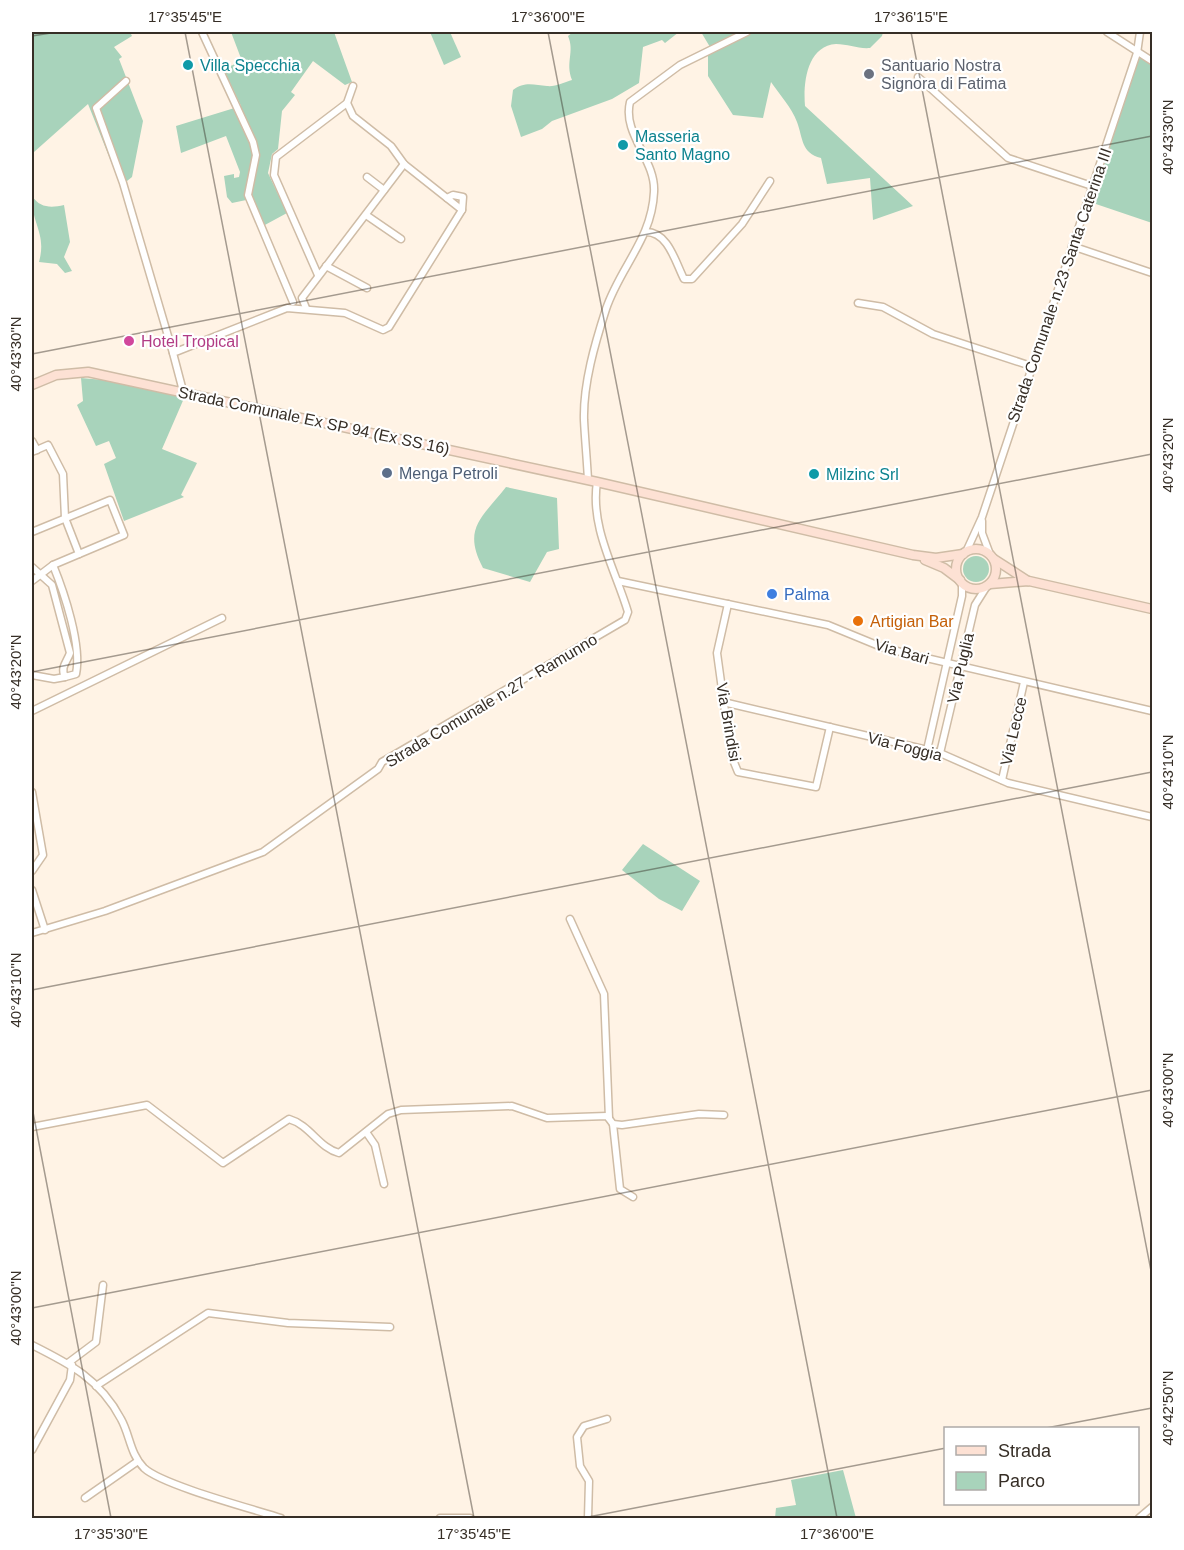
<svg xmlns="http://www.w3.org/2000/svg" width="1184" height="1550" font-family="Arial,sans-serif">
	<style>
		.green { fill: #a8d3bb }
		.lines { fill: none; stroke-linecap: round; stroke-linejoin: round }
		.minor-casing { stroke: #cfbca6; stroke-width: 9 }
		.secondary-casing { stroke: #cfbca6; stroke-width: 11 }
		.minor { stroke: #fff; stroke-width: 6 }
		.secondary { stroke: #fde1d4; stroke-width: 8 }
		.ticks { fill: none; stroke: #362e26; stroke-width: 1.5; stroke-opacity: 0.45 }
		.culture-dot { fill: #0f9aa8; stroke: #fff; stroke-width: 2 }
		.worship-dot { fill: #6b7280; stroke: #fff; stroke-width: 2 }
		.hotel-dot { fill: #d1479c; stroke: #fff; stroke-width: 2 }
		.service-dot { fill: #5c6f8a; stroke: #fff; stroke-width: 2 }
		.shop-dot { fill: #3f7fe0; stroke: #fff; stroke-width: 2 }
		.food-dot { fill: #e8710a; stroke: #fff; stroke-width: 2 }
		.labels { text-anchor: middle; stroke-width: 4.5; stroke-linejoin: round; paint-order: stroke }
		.culture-label { font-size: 16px; fill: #0d838f; stroke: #fff; text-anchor: start }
		.worship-label { font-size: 16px; fill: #5b616d; stroke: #fff; text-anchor: start }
		.street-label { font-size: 16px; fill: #362e26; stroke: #fff }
		.hotel-label { font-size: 16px; fill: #b23c85; stroke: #fff; text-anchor: start }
		.service-label { font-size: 16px; fill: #4e5e75; stroke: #fff; text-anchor: start }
		.shop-label { font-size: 16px; fill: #366cbe; stroke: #fff; text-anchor: start }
		.food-label { font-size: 16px; fill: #c56008; stroke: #fff; text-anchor: start }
		.neatline { fill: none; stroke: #362e26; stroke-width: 2 }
		.ticks-label { font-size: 15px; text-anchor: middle; fill: #362e26 }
	</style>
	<rect width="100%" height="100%" fill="#fff3e5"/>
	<g class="green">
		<polygon points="34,32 130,32 132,36 114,47 122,57 119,59 143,121 132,177 127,181 118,179 88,104 34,152 32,172 32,33"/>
		<polygon points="231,32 334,32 352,82 345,85 313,61 291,92 295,95 282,111 278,149 272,154 268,173 287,213 263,226 251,199 232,203 227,197 224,176 234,174 234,178 239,177 240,172 226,136 181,153 176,126 241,106 229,81 224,80 219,71 242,61"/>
		<polygon points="430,32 450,32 461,57 444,65"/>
		<path d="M573,32H679L665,43L662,40L643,47L639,83L612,99L552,121L542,129L521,137L511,106L513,90C524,81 535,85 547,86C555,87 565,82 572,80C565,62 575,52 568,36Z"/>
		<path d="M701,32H883L882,36L870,48C858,49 848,44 836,44C807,46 803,83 805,106L913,206L873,220L870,178L827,184L821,158C801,153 803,138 797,122C792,108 779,94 771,82L763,118L733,115L708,76V55L713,52Z"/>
		<polygon points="1137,53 1152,63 1152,223 1090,202"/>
		<path d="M32,196C40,208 51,208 64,205L70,242L64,257L72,271L65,273L57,264L39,262C47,233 31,224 32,196Z"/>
		<polygon points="81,378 115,381 185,396 162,449 197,463 181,495 184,497 124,521 104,464 116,458 109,441 96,446 77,405 83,401"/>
		<path d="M506,487L557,498L559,549L547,552L530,582L483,568C462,528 482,518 506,487Z"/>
		<circle cx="976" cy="569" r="13"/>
		<polygon points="643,844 700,881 682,911 659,899 622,870"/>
		<polygon points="843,1470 856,1518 775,1518 776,1508 796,1505 791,1480"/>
	</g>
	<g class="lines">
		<g class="minor-casing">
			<g id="minor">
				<polyline points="202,32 253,142 256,155 248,195 293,302"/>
				<polyline points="1107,32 1152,61"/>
				<polyline points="918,77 1008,158 1092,186"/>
				<polyline points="126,81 96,108 123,183 173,353"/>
				<polyline points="347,103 353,116 391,146 404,164 462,210"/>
				<polyline points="367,177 384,190"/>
				<polyline points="366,215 401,239"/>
				<path d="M646,232C668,232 675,261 684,279H692L742,224L770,181"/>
				<polyline points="1072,246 1152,273"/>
				<polyline points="326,266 367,288"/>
				<polyline points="318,275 274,175 276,157 347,103 353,86"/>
				<polyline points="858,303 883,307 933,334 1031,366"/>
				<polyline points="306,308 302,298 404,164"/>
				<polyline points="183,391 173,353 287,308 345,313 383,330 389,327 462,210 463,197 453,195 447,198"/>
				<polyline points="32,441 37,450"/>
				<polyline points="32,452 48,445 63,474 65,518 79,554"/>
				<path d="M588,480C587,460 585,440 584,420C583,384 595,343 606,309C620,267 652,239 654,192C656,160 622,134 630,102L680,65L747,32"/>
				<polyline points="982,521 982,533 991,557"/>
				<polyline points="32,532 110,500 124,535 53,565 32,581"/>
				<polyline points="966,552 982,517 1137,53 1140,32"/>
				<path d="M32,567L52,585L70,653C67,662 60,667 65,677L76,674C82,645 64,592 53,565"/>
				<polyline points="618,581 828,625 884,648 1152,711"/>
				<polyline points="728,604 717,653 731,755 738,772 816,787 830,727"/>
				<polyline points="32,675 54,679 65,677"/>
				<polyline points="723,702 940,753 1008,783 1152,817"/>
				<polyline points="32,711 222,618"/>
				<polyline points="927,750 962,596 962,583"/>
				<polyline points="940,753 975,605 987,586"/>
				<polyline points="1002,780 1024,682"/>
				<polyline points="32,792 43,855 32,871"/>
				<polyline points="32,890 45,930"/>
				<polyline points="570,919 604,994 609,1118"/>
				<path d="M32,933L105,911L263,852L378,769L382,762L625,620L628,612C615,569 590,527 597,482"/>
				<polyline points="613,1124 620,1189 633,1197"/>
				<path d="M32,1127L147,1105L223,1163L289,1119C310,1125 319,1148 339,1153L388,1114L401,1110L512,1106L547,1118L607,1116L613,1124L622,1125L699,1114L724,1115"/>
				<polyline points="366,1132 375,1145 384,1184"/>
				<path d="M32,1345C70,1364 100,1379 121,1419C130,1435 130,1454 144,1468C162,1485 253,1509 281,1518"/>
				<polyline points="68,1363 96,1342 103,1285"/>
				<polyline points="96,1386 208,1313 288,1323 390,1327"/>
				<polyline points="32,1450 70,1380 72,1365"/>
				<polyline points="85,1498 138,1461"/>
				<polyline points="440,1518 470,1518"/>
				<polyline points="588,1518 589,1481 580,1466 577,1437 584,1426 607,1419"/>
				<polyline points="1139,1518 1152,1507"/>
			</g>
		</g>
		<g class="secondary-casing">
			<g id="secondary">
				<polyline points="32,385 56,375 88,372 597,482 913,555 936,558 963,554"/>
				<circle cx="976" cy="569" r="20"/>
				<polyline points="994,559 1028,581"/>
				<polyline points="925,560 944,568 960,580"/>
				<polyline points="990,584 1029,581 1152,609"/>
			</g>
		</g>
		<use href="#minor" class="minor"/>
		<use href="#secondary" class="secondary"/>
	</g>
	<path class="ticks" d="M185,32L474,1518M548,32L837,1518M911,32L1152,1276M32,36L57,32M32,354L1152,136M32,672L1152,454M32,990L1152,772M32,1107L111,1518M32,1308L1152,1090M1046,1428L1152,1408M583,1518L946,1448"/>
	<g class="culture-dot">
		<circle cx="188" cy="65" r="6"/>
		<circle cx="623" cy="145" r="6"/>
		<circle cx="814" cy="474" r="6"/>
	</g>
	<circle class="worship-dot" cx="869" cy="74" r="6"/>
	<circle class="hotel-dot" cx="129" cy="341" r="6"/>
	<circle class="service-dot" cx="387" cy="473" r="6"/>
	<circle class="shop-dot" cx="772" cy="594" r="6"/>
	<circle class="food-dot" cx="858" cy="621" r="6"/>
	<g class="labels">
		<g class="culture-label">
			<text x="200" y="71">Villa Specchia</text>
			<text x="635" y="142">Masseria<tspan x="635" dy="18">Santo Magno</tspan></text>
			<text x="826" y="480">Milzinc Srl</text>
		</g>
		<g class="worship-label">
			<text x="881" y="71">Santuario Nostra<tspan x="881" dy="18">Signora di Fatima</tspan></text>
		</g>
		<g class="street-label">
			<text transform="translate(1059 285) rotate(-71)" y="6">Strada Comunale n.23 Santa Caterina III</text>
			<text transform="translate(314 420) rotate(12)" y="6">Strada Comunale Ex SP 94 (Ex SS 16)</text>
			<text transform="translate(902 651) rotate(16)" y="6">Via Bari</text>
			<text transform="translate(960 668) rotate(-77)" y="6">Via Puglia</text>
			<text transform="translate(491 700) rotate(-31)" y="6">Strada Comunale n.27 - Ramunno</text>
			<text transform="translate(729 722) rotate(80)" y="6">Via Brindisi</text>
			<text transform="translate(1013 731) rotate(-77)" y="6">Via Lecce</text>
			<text transform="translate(905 746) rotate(14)" y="6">Via Foggia</text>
		</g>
		<g class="hotel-label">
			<text x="141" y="347">Hotel Tropical</text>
		</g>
		<g class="service-label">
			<text x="399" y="479">Menga Petroli</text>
		</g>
		<g class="shop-label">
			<text x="784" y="600">Palma</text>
		</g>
		<g class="food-label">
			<text x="870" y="627">Artigian Bar</text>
		</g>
	</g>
	<rect width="1184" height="1550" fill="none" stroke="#ffffff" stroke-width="66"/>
	<rect x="944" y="1427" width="195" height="78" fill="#ffffff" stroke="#afaba8" stroke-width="1.5"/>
	<rect x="956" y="1446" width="30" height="9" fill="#fde1d4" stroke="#afaba8" stroke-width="1.5"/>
	<text x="998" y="1457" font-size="18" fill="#362e26">Strada</text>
	<rect x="956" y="1472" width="30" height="18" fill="#a8d3bb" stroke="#afaba8" stroke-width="1.5"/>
	<text x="998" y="1487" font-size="18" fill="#362e26">Parco</text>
	<rect x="33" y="33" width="1118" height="1484" class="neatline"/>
	<g class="ticks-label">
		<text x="185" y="22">17°35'45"E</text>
		<text x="548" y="22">17°36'00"E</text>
		<text x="911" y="22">17°36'15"E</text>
		<text transform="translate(1168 137) rotate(-90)" y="5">40°43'30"N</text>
		<text transform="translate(16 354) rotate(-90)" y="5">40°43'30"N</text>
		<text transform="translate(1168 455) rotate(-90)" y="5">40°43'20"N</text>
		<text transform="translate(16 672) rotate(-90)" y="5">40°43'20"N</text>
		<text transform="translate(1168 772) rotate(-90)" y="5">40°43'10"N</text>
		<text transform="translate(16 990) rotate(-90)" y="5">40°43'10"N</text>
		<text transform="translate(1168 1090) rotate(-90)" y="5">40°43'00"N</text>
		<text transform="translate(16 1308) rotate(-90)" y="5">40°43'00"N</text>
		<text transform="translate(1168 1408) rotate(-90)" y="5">40°42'50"N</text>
		<text x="111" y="1539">17°35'30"E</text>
		<text x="474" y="1539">17°35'45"E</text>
		<text x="837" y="1539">17°36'00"E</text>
	</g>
</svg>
